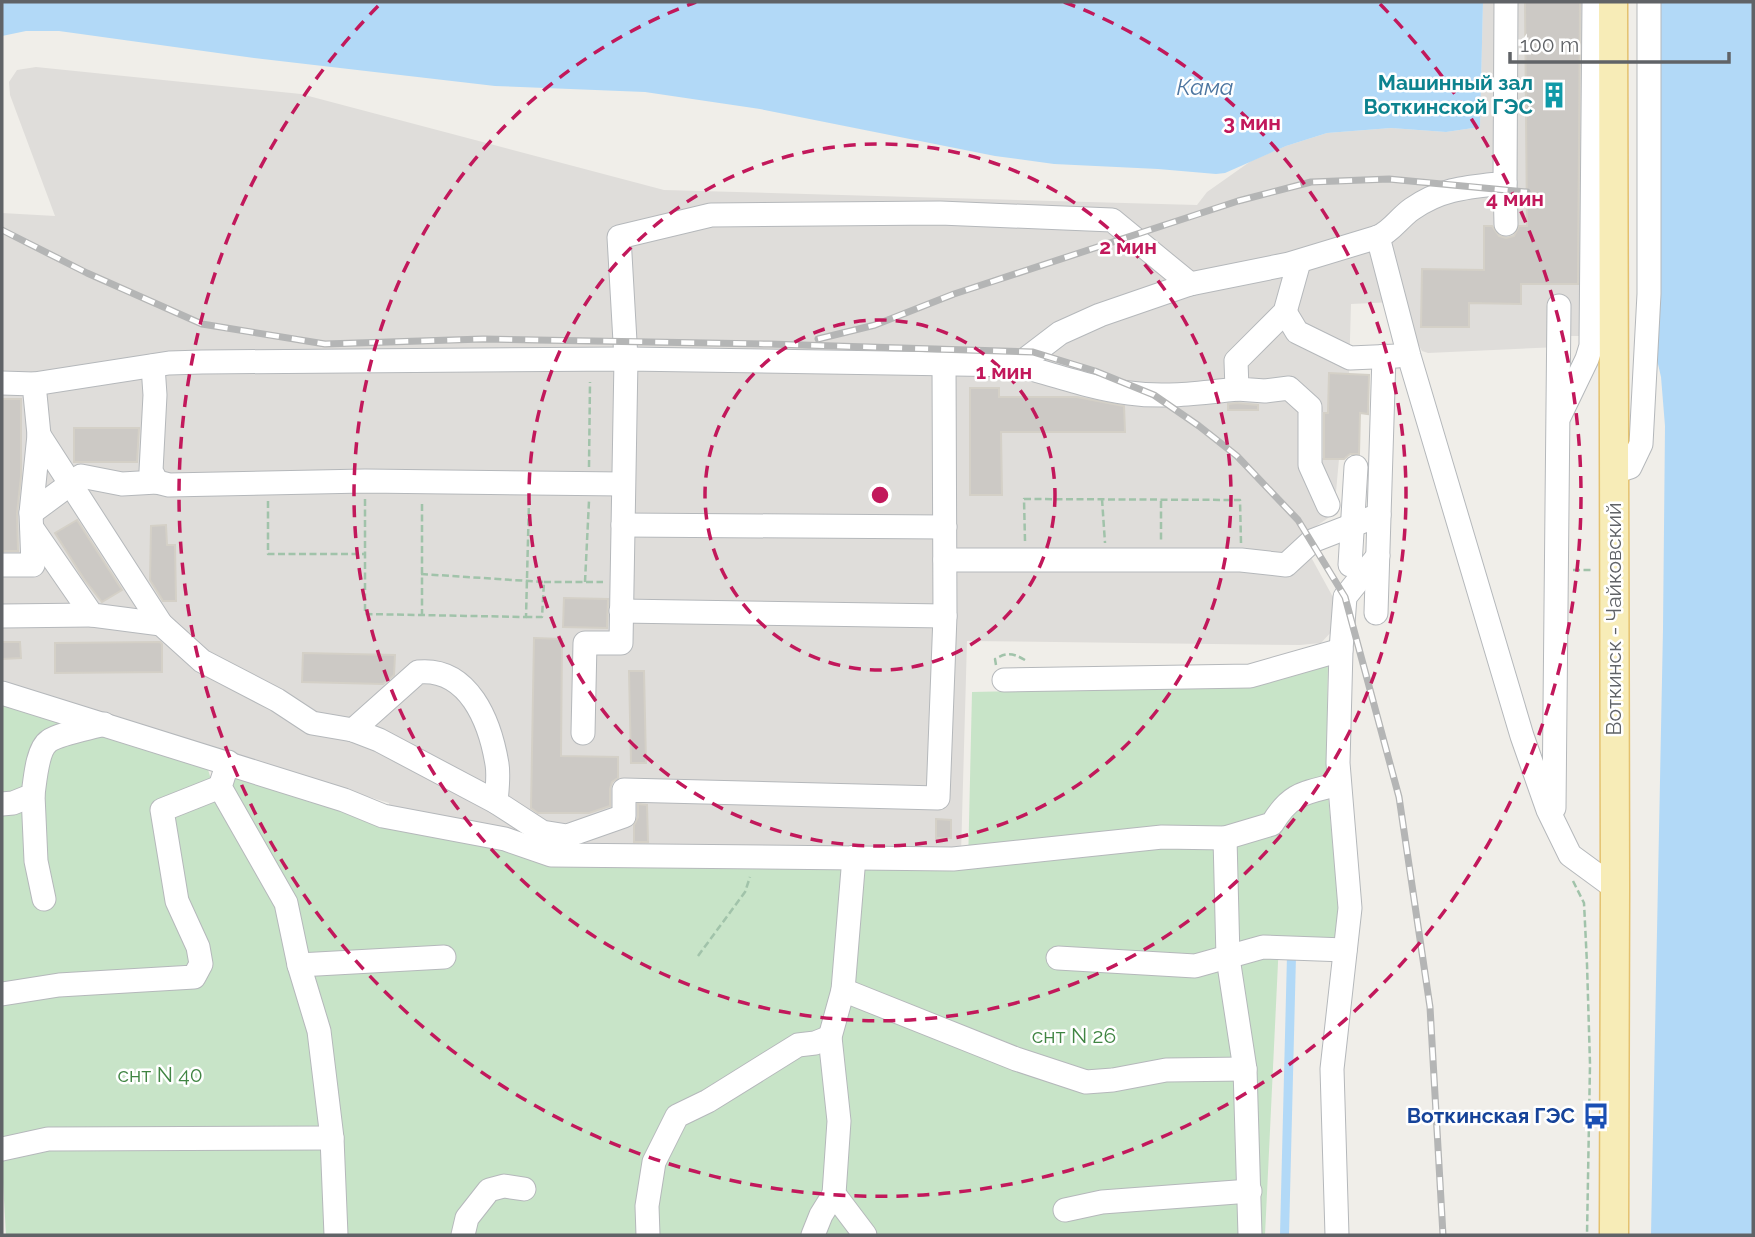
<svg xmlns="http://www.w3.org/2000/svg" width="1755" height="1237" font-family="Raleway,sans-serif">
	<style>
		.industrial { fill: #dfddda }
		.green { fill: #c8e4c8 }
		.water { fill: #b2d9f7 }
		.building { fill: #ccc9c5; stroke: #d4d0c7; stroke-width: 2 }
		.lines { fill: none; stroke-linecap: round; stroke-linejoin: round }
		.minor-casing { stroke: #b5b8bb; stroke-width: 25 }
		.major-casing { stroke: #e4c16e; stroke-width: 31 }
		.path { stroke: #a1c3aa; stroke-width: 2.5; stroke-dasharray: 7 3.5; stroke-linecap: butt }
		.minor { stroke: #fff; stroke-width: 23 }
		.major { stroke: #f7ecb7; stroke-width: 28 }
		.rail-casing { stroke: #b4b5b5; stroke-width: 7 }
		.rail { stroke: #fff; stroke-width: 4.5; stroke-dasharray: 13; stroke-linecap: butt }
		.ring { fill: none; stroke: #c2185b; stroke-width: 3.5; stroke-dasharray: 12 9 }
		.labels { text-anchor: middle; stroke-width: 5; stroke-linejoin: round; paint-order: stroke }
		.culture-label { font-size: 21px; font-weight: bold; fill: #0d838f; stroke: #fff; text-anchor: end }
		.street-label { font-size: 21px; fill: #606367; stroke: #fff }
		.park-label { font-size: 21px; fill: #408543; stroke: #fff }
		.transit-label { font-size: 21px; font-weight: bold; fill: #164399; stroke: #fff; text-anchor: end }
		.water-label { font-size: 23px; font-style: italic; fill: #4c75a0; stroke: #fff }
		.centre { fill: #c2185b; stroke: #fff; stroke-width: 3.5 }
		.ring-label { font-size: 21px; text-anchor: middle; font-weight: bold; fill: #c2185b; stroke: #fff; stroke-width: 5; stroke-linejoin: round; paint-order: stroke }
	</style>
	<rect width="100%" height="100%" fill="#f0eee9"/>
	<polygon class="industrial" points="1483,2 1601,2 1583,336 1569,336 1559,347 1428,353 1422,351 1394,302 1351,304 1349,374 1329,374 1328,412 1320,412 1319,458 1339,459 1334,514 1300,537 1334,599 1332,631 1321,643 1300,645 967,641 961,854 582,851 389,812 389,803 2,686 2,213 55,216 10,95 9,82 17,70 36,67 301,94 664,190 1197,205 1207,192 1251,161 1286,146 1327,133 1391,128 1446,132 1480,127"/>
	<g class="green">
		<polygon points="1328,665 1326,773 1342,942 1279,942 1265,1235 344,1235 328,1032 229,788 233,775 500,844 968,866 972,692 1149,688"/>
		<polygon points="2,703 207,766 214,790 284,915 313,1032 331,1235 6,1235 2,1165"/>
	</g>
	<g class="water">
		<polygon points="2,2 1483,2 1480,127 1446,132 1391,128 1327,133 1286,146 1225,173 1216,174 1158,169 1054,164 995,156 760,109 645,92 495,86 254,58 59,31 26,31 2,36"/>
		<polygon points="1661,2 1753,2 1753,1235 1651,1235 1663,629 1665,426 1661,377 1655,351"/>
		<polygon points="1287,955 1296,956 1289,1235 1280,1235"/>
	</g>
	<g class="building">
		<polygon points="1525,2 1580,2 1578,284 1521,284 1521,304 1469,303 1469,327 1421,327 1422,269 1484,270 1484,226 1492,226 1499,236 1506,238 1514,236 1519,226 1527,226"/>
		<polygon points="1329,373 1369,375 1368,414 1360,413 1359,454 1350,454 1344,459 1324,459 1324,413 1328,413"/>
		<polygon points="970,388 999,388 999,397 1077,397 1124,406 1125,432 1001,432 1002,495 970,495"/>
		<polygon points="2,399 21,399 21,476 17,513 18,551 2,551"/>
		<polygon points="1237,403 1258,405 1258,410 1228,410 1228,404"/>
		<polygon points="74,428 139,428 137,462 74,462"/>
		<polygon points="77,520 122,590 102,602 84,579 55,533"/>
		<polygon points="166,525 167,545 175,545 176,601 163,601 150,580 151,526"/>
		<polygon points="564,598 608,599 607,628 563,627"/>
		<polygon points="534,638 562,639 561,756 618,757 618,778 612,782 610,789 610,806 589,813 538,813 531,808"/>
		<polygon points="2,642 20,642 21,658 2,659"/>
		<polygon points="160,642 162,644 162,672 55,673 55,643"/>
		<polygon points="303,653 395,655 394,675 383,684 302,682"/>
		<polygon points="629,671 644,671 646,763 631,763"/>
		<polygon points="638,804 647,805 648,842 634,842 634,825 638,817"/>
		<polygon points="936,819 951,820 951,838 936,838"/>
	</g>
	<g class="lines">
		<g class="minor-casing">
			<g id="minor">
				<polyline points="1505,183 1506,224"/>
				<polyline points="1378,237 1409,356 1522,736 1548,810 1570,855 1615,888"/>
				<polyline points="1299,262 1285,312 1236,361 1237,389 1265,391 1289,388 1310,407 1310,465 1328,505"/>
				<polyline points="1285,312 1297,332 1350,358 1397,356"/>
				<path d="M1018,365C1054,375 1091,388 1129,393C1165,398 1201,393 1237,389"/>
				<polyline points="153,366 155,395 151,471 157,482 169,485 365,481 623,484"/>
				<polyline points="2,383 34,384 39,435"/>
				<path d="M34,384L169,363L202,362L626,359L1018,365L1060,333L1100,315L1190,284L1289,264L1378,237C1392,231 1399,218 1412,209C1442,188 1469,187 1505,183L1506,2"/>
				<polyline points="1560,415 1587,359 1591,346 1594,2"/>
				<polyline points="1614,472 1630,467 1641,444 1649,294 1649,2"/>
				<polyline points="31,513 81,476 122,484 157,482"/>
				<polyline points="623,525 945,527"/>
				<polyline points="32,528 92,615 161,624"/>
				<polyline points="945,560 1241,560 1286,565 1312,541 1379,515"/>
				<polyline points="2,565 33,565 31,513 39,435 161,624 202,661 277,700 312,723 353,730 379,740 496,802 542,832 567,836 624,816 624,790 938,798 945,616 944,364"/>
				<polyline points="1350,565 1356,467"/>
				<polyline points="621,611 945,616"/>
				<polyline points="1376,613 1384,356"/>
				<polyline points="2,616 92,615"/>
				<polyline points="1004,680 1250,676 1341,650"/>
				<path d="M2,693L344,800L383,816L505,839L551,855L953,859L1162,837L1225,838L1272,824C1291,792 1305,793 1339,784"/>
				<path d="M353,730L418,672C469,667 490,722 497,764C499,776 497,790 496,802"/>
				<polyline points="583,733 585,643 621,643 626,359 619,237 711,215 940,213 1112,220 1190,284"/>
				<polyline points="228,762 220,787 286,903 299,965 319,1031 332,1138 336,1235"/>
				<polyline points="33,795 36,861 44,899"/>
				<path d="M2,804L13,803L33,795C35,781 37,749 49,741C58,734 91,728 104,724"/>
				<polyline points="1554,808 1559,306"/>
				<polyline points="1225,838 1228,958 1245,1069 1250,1235"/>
				<polyline points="854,857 843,990 830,1037 839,1121 834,1194 865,1235"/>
				<polyline points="1058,958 1195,966 1263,947 1345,950"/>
				<polyline points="299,965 444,957"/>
				<polyline points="843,990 1016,1059 1086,1082 1113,1080 1166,1070 1245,1069"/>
				<polyline points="2,994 59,985 194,977 201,964 198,947 177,901 162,810 220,787"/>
				<polyline points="2,1149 48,1139 332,1138"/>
				<polyline points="1065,1210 1102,1202 1250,1191"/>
				<polyline points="463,1235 467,1218 489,1190 504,1186 524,1189"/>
				<polyline points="648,1235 647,1206 654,1162 677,1116 708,1101 798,1045 815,1043 830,1037"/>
				<polyline points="813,1235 821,1215 834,1194"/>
				<polyline points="1337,1235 1332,1069 1350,908 1338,763 1341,650 1345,597 1378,556"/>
			</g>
		</g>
		<g class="major-casing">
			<polyline id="major" points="1613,2 1615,888 1614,1235"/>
		</g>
		<g class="path">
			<polyline points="589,467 590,382"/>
			<polyline points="365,499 365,614 526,617 529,501"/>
			<polyline points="1102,499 1105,543"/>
			<polyline points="268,501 268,554 365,554"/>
			<polyline points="1161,501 1161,543"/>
			<polyline points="1025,541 1024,499 1240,500 1241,543"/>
			<polyline points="1573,570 1594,570"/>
			<polyline points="421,574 544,582 542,617 526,617"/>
			<polyline points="544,582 603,582"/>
			<polyline points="585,582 589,501"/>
			<polyline points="422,616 422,501"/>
			<path d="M996,665L995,659C1007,652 1013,653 1025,660"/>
			<polyline points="1573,881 1584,903 1587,964 1590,1064 1587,1235"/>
			<polyline points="698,956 745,892 750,877"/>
		</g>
		<use href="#minor" class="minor"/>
		<use href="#major" class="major"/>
		<g class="rail-casing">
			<g id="rail">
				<polyline points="2,230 87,273 202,324 325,344 483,339 769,344 1033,352 1095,371 1154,395 1199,426 1237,456 1298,520 1345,597 1399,797 1430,1007 1443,1235"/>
				<polyline points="818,339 875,325 954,294 1238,201 1311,182 1389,179 1527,192"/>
			</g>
		</g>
		<use href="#rail" class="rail"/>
	</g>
	<g class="ring">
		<circle cx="880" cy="495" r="175"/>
		<circle cx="880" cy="495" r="351"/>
		<path d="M1064 2A526 526 0 1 1 696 2"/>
		<path d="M1380 4A701 701 0 1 1 380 4"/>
	</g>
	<defs>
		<g id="building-bare" transform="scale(2.1)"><path d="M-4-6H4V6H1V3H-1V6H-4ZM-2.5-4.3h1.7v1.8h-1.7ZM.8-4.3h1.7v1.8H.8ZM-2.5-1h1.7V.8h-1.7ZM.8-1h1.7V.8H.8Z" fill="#0f9aa8" stroke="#fff" stroke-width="2.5" paint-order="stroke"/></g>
		<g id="bus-bare" transform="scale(2.1)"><path d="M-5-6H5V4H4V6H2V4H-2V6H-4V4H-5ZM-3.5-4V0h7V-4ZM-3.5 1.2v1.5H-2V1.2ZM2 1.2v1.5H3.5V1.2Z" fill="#1a4fb4" stroke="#fff" stroke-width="2.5" paint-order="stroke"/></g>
	</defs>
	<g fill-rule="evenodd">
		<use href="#building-bare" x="1554" y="95"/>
		<use href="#bus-bare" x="1596" y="1116"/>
	</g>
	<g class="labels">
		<g class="culture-label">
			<text x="1533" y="90">Машинный зал<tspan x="1533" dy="24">Воткинской ГЭС</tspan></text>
		</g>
		<g class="street-label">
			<text transform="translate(1614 619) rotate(-90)" y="7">Воткинск - Чайковский</text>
		</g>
		<g class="park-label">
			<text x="1074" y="1043">снт N 26</text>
			<text x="160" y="1082">снт N 40</text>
		</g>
		<g class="transit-label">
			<text x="1575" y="1123">Воткинская ГЭС</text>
		</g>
		<g class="water-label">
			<text x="1205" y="95">Кама</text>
		</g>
	</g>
	<circle cx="880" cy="495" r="10" class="centre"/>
	<g class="ring-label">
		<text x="1252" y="130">3 мин</text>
		<text x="1515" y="206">4 мин</text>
		<text x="1128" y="254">2 мин</text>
		<text x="1004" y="379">1 мин</text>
	</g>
	<rect width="1755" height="1237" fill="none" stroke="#606367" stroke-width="7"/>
	<path d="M1510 52v10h219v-10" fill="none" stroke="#606367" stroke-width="3.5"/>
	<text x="1520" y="52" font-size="21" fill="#606367" stroke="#ffffff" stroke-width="5" paint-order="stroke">100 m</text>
</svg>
